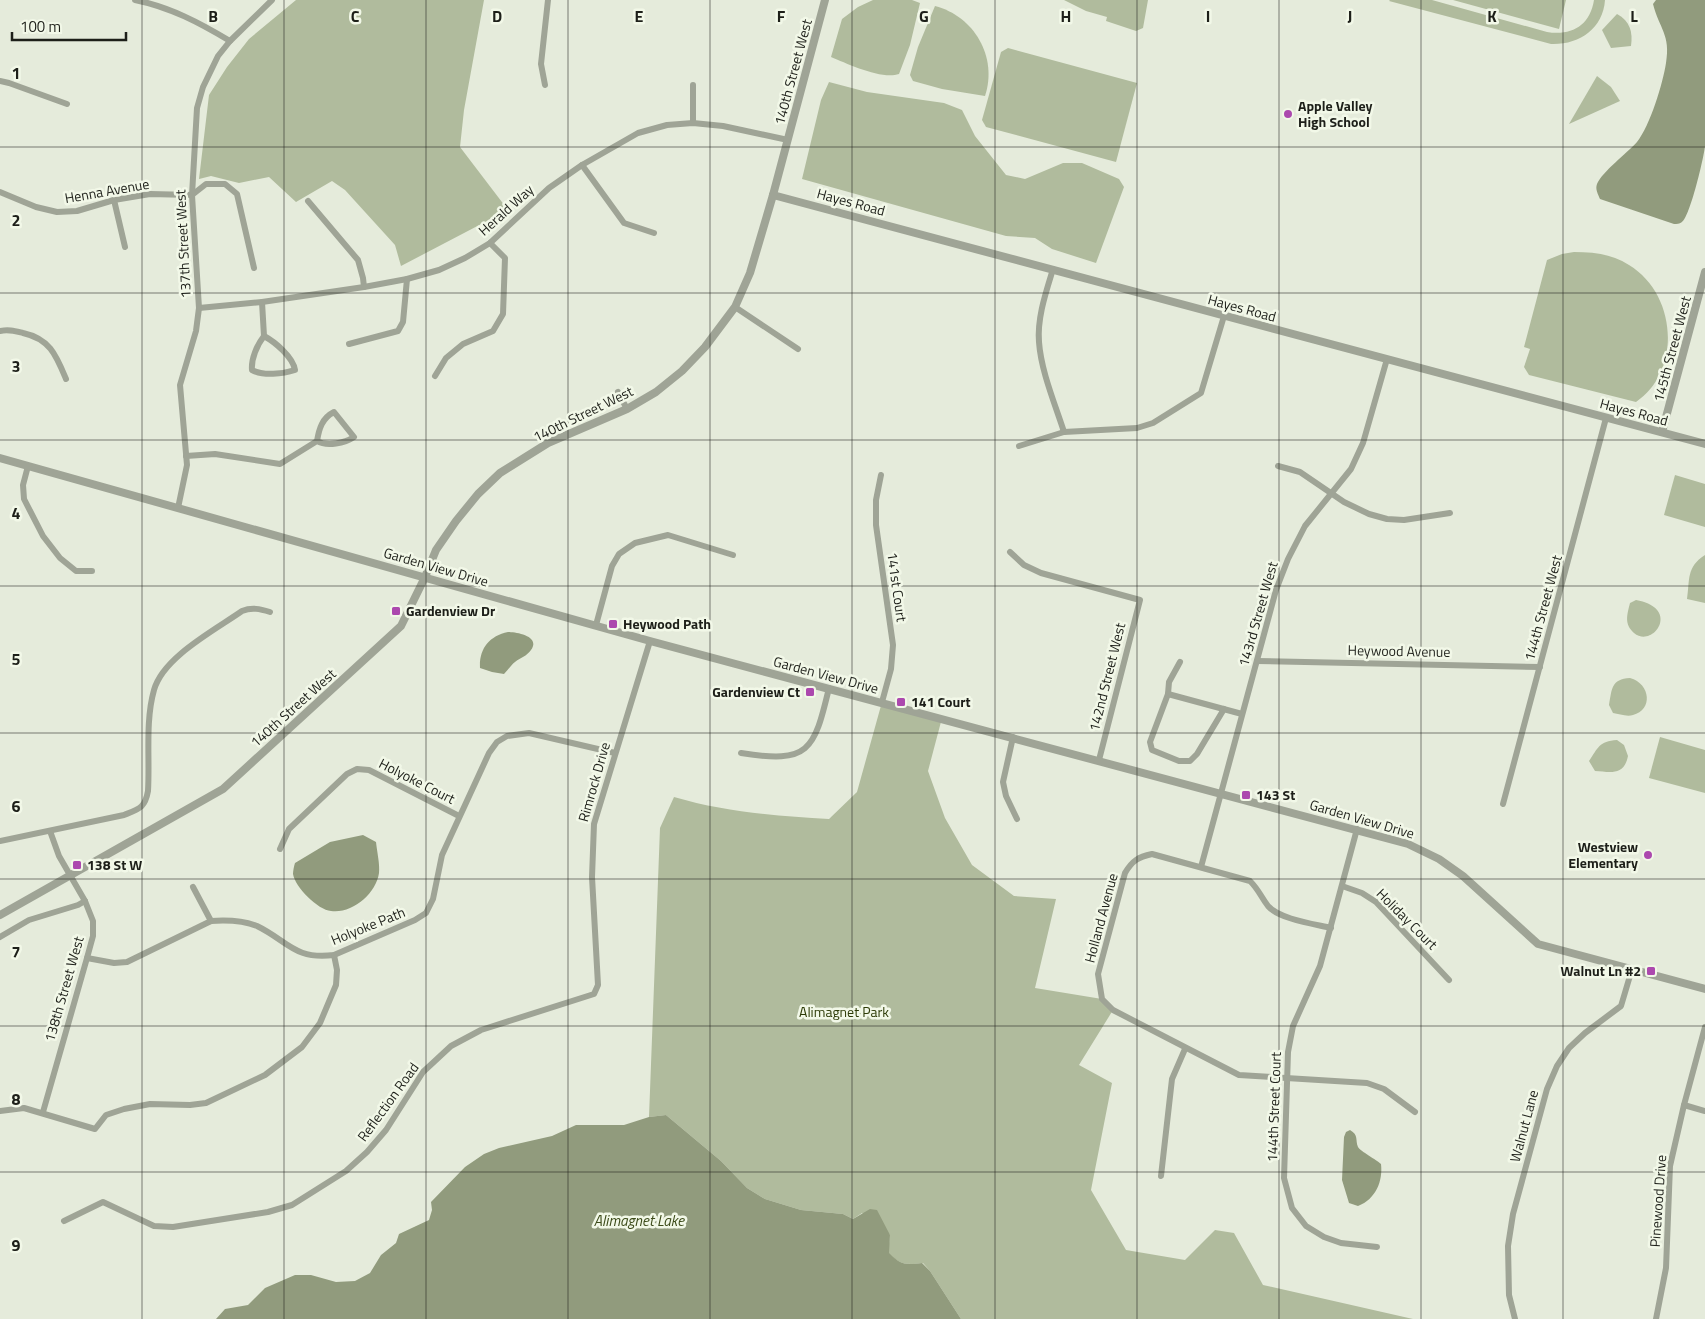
<svg xmlns="http://www.w3.org/2000/svg" width="1705" height="1319" font-family="'Titillium Web',sans-serif">
	<style>
		.green { fill: #b0bb9d }
		.water { fill: #919b7d }
		.lines { fill: none; stroke-linecap: round; stroke-linejoin: round }
		.minor { stroke: #9fa496; stroke-width: 6 }
		.tertiary { stroke: #9fa496; stroke-width: 8 }
		.grid { fill: none; stroke: #1d1f19; stroke-width: 1; stroke-opacity: 0.55 }
		.poi-dot { fill: #ac48ae; stroke: #f2f8e8; stroke-width: 2 }
		.labels { text-anchor: middle; stroke-width: 5; stroke-linejoin: round; paint-order: stroke }
		.street-label { font-size: 14px; fill: #1d1f19; stroke: #f2f8e8 }
		.poi-label { font-size: 14px; font-weight: bold; fill: #1d1f19; stroke: #f2f8e8; text-anchor: start }
		.park-label { font-size: 14px; fill: #2d3b07; stroke: #f2f8e8 }
		.water-label { font-size: 15px; font-style: italic; fill: #3c4b19; stroke: #f2f8e8 }
		.grid-label { font-size: 16px; text-anchor: middle; font-weight: bold; fill: #1d1f19; stroke: #f2f8e8; stroke-width: 5; stroke-linejoin: round; paint-order: stroke }
	</style>
	<rect width="100%" height="100%" fill="#e5ebdb"/>
	<g class="green">
		<polygon points="296,0 484,0 464,110 460,147 508,210 401,266 395,245 345,190 332,181 296,202 269,177 239,183 211,176 199,179 209,95 227,67 249,39"/>
		<path d="M873,0H912L920,3L910,45L899,74C882,80 848,64 831,57L842,19L858,7Z"/>
		<polygon points="1064,0 1148,0 1143,28 1136,31 1106,21 1107,17 1086,11"/>
		<path d="M1390,0H1432L1547,32C1571,36 1590,26 1594,0H1605C1603,29 1579,45 1551,44L1389,1Z"/>
		<polygon points="1453,0 1566,0 1559,29"/>
		<path d="M935,6C974,16 998,57 985,96L942,89L913,81L910,75L918,47Z"/>
		<path d="M1617,14C1630,21 1633,32 1631,46L1611,48L1602,30Z"/>
		<polygon points="1008,48 1137,83 1116,162 986,127 982,120 1001,52"/>
		<polygon points="1597,76 1611,87 1620,101 1569,124"/>
		<polygon points="829,82 867,92 944,103 962,110 975,136 1006,175 1025,179 1063,163 1082,163 1119,179 1124,187 1096,263 1052,249 1035,238 1006,236 802,179 821,100"/>
		<path d="M1574,252C1594,252 1612,254 1629,265C1677,294 1682,371 1636,402L1529,375L1524,367L1530,349L1524,347L1547,260L1562,254Z"/>
		<polygon points="1675,475 1705,484 1705,527 1664,515"/>
		<path d="M1705,555V603L1687,599C1690,580 1686,567 1705,555Z"/>
		<path d="M1636,600C1682,608 1653,649 1634,633C1624,624 1627,615 1630,603Z"/>
		<path d="M1630,678C1651,684 1653,710 1633,715C1627,717 1619,714 1613,713L1609,705C1612,689 1611,679 1630,678Z"/>
		<path d="M882,702L942,718L928,771L945,818L972,865L1014,896L1056,899L1035,988L1102,999L1113,1010L1079,1065L1112,1083L1091,1190L1126,1250L1185,1260L1215,1230L1234,1233L1263,1285L1413,1319H961L930,1271L923,1263C905,1265 901,1265 888,1253L890,1235L862,1213L853,1219L843,1214L801,1210L765,1199L747,1188L721,1161L666,1115L649,1117L660,828L674,797C725,812 776,816 829,819L857,792Z"/>
		<polygon points="1660,737 1705,750 1705,793 1649,778"/>
		<path d="M1617,740L1624,745L1628,756C1624,776 1611,772 1595,771L1589,761C1598,748 1599,741 1617,740Z"/>
	</g>
	<g class="water">
		<path d="M1656,0H1705C1705,48 1705,98 1705,146C1704,157 1690,217 1682,222C1679,224 1677,224 1674,224L1600,199C1598,194 1595,189 1597,184C1602,172 1627,153 1637,142C1650,126 1663,83 1666,63C1671,35 1659,28 1653,4Z"/>
		<path d="M508,632C516,632 541,636 531,650C527,656 520,658 515,662C511,665 508,670 504,674L492,672L480,668C479,649 489,636 508,632Z"/>
		<path d="M363,835L376,842C377,852 380,864 379,873C376,894 352,914 331,911C318,910 295,887 293,874C293,871 294,866 295,863L330,842Z"/>
		<path d="M666,1115L721,1161L747,1188L765,1199L801,1210L843,1214L853,1219L870,1209L877,1210L890,1235L889,1253C901,1265 905,1265 922,1263L930,1271L961,1319H216L225,1309L248,1305L265,1288L295,1275H311L336,1282L355,1281L370,1273L381,1255L396,1243L399,1234L429,1220L432,1210L431,1202L465,1167L484,1154L499,1148L552,1136L576,1125H624L649,1117Z"/>
		<path d="M1350,1130C1359,1135 1355,1140 1358,1147C1360,1151 1377,1160 1381,1164C1383,1181 1376,1199 1358,1206L1349,1203L1342,1180L1344,1137L1346,1132Z"/>
	</g>
	<g class="lines">
		<g class="minor">
			<path d="M135,0C170,7 200,23 230,41"/>
			<polyline points="0,81 9,83 67,104"/>
			<polyline points="545,85 541,64 548,0"/>
			<polyline points="693,85 693,123"/>
			<polyline points="582,165 624,223 654,233"/>
			<polyline points="0,192 36,207 57,212 77,211 114,200 150,194 192,195 206,184 225,184 237,194 254,268"/>
			<polyline points="114,200 125,247"/>
			<polyline points="308,201 358,260 363,278 364,287"/>
			<path d="M1053,269C1046,292 1037,318 1039,342C1041,371 1055,404 1064,432"/>
			<path d="M262,302L264,336C257,345 251,359 252,370C263,376 283,374 295,370C293,357 275,342 264,336"/>
			<polyline points="735,307 798,349"/>
			<polyline points="199,308 262,302 364,287 407,279 439,270 465,258 490,243 549,188 582,165 638,133 667,125 693,123 723,126 788,140"/>
			<path d="M0,331C9,329 15,331 23,333C50,339 56,355 66,379"/>
			<polyline points="349,344 398,331 403,322 407,279"/>
			<polyline points="435,376 446,358 463,344 493,331 503,314 505,258 490,243"/>
			<polyline points="618,392 627,409"/>
			<polyline points="1019,446 1064,432 1137,428 1153,423 1201,393 1224,316"/>
			<path d="M186,456L215,454L280,464L317,441C319,429 322,418 334,412L354,437C345,443 327,447 317,441"/>
			<polyline points="28,466 23,485 24,499 43,536 60,558 76,571 92,571"/>
			<polyline points="1278,466 1300,472 1344,502 1369,514 1387,519 1404,520 1450,513"/>
			<polyline points="881,475 876,500 876,525 893,645 891,669 882,702"/>
			<polyline points="178,508 187,465 180,385 196,331 199,308 192,195 197,108 203,87 218,56 230,41 272,0"/>
			<polyline points="1010,552 1024,565 1041,573 1140,600 1099,760"/>
			<polyline points="596,625 612,566 619,554 635,543 668,535 733,555"/>
			<polyline points="1257,661 1540,667"/>
			<polyline points="1180,662 1169,682 1168,694 1150,742 1152,750 1179,761 1190,761 1197,754 1224,709"/>
			<polyline points="1168,694 1242,714"/>
			<polyline points="1013,737 1003,782 1006,796 1017,819"/>
			<path d="M741,753C809,764 814,751 829,688"/>
			<polyline points="1503,804 1606,418"/>
			<polyline points="1357,829 1320,966 1293,1026 1288,1052 1284,1178 1292,1208 1306,1226 1324,1237 1341,1243 1377,1247"/>
			<path d="M0,841L124,815C139,809 145,808 148,791C150,758 145,722 154,690C163,657 215,630 242,611C252,607 260,609 270,612"/>
			<polyline points="280,849 289,829 347,774 357,769 369,770 459,816"/>
			<polyline points="1201,867 1276,590 1288,559 1305,526 1351,469 1363,443 1387,359"/>
			<polyline points="1342,886 1362,893 1376,902 1449,980"/>
			<polyline points="193,887 211,921"/>
			<path d="M1331,928C1314,924 1279,919 1268,906C1261,897 1259,890 1250,881L1152,854C1138,857 1132,861 1125,873L1098,974L1102,999L1113,1010L1239,1075L1367,1083L1384,1089L1415,1112"/>
			<polyline points="0,937 29,920 78,905 85,901"/>
			<path d="M87,958L114,963L127,962L211,921C226,920 242,920 257,926C288,941 294,960 334,955L415,920L426,913L433,899L442,855L489,753L497,742L507,736L529,733L615,753"/>
			<polyline points="1684,1105 1705,1111"/>
			<polyline points="0,1111 24,1108 95,1129 106,1115 124,1109 150,1104 190,1105 206,1103 265,1075 302,1047 320,1023 336,985 337,970 334,955"/>
			<polyline points="43,1112 87,958 93,936 93,921 85,901 59,856 50,831"/>
			<polyline points="1161,1176 1172,1079 1185,1049"/>
			<polyline points="64,1221 103,1202 154,1226 173,1227 268,1212 292,1205 346,1171 367,1152 386,1130 423,1072 451,1046 481,1030 594,994 598,985 592,877 594,824 650,641"/>
			<polyline points="1515,1319 1509,1295 1508,1246 1513,1214 1547,1089 1557,1066 1569,1048 1585,1033 1621,1006 1632,969"/>
			<polyline points="1656,1319 1666,1268 1670,1166 1684,1105 1705,1027"/>
		</g>
		<g class="tertiary">
			<polyline points="773,195 1705,444"/>
			<polyline points="1662,432 1705,272"/>
			<polyline points="0,458 650,641 1408,844 1439,859 1463,876 1538,944 1705,989"/>
			<polyline points="0,915 223,789 401,626 425,577 436,550 456,521 478,494 500,473 548,443 627,409 656,392 682,371 705,347 735,307 750,273 773,195 825,0"/>
		</g>
	</g>
	<path class="grid" d="M142,0V1319M284,0V1319M426,0V1319M568,0V1319M710,0V1319M852,0V1319M995,0V1319M1137,0V1319M1279,0V1319M1421,0V1319M1563,0V1319M0,147H1705M0,293H1705M0,440H1705M0,586H1705M0,733H1705M0,879H1705M0,1026H1705M0,1172H1705"/>
	<g class="poi-dot">
		<circle cx="1288" cy="114" r="5"/>
		<rect x="391" y="606" width="10" height="10" rx="2.5"/>
		<rect x="608" y="619" width="10" height="10" rx="2.5"/>
		<rect x="805" y="687" width="10" height="10" rx="2.5"/>
		<rect x="896" y="697" width="10" height="10" rx="2.5"/>
		<rect x="1241" y="790" width="10" height="10" rx="2.5"/>
		<circle cx="1648" cy="855" r="5"/>
		<rect x="72" y="860" width="10" height="10" rx="2.5"/>
		<rect x="1646" y="966" width="10" height="10" rx="2.5"/>
	</g>
	<g class="labels">
		<g class="street-label">
			<text transform="translate(793 72) rotate(-75)" y="5">140th Street West</text>
			<text transform="translate(107 191) rotate(-10)" y="5">Henna Avenue</text>
			<text transform="translate(851 202) rotate(15)" y="5">Hayes Road</text>
			<text transform="translate(506 210) rotate(-42)" y="5">Herald Way</text>
			<text transform="translate(183 244) rotate(-93)" y="5">137th Street West</text>
			<text transform="translate(1242 308) rotate(15)" y="5">Hayes Road</text>
			<text transform="translate(1672 349) rotate(-75)" y="5">145th Street West</text>
			<text transform="translate(1634 412) rotate(15)" y="5">Hayes Road</text>
			<text transform="translate(583 414) rotate(-26)" y="5">140th Street West</text>
			<text transform="translate(436 567) rotate(16)" y="5">Garden View Drive</text>
			<text transform="translate(897 587) rotate(82)" y="5">141st Court</text>
			<text transform="translate(1543 608) rotate(-75)" y="5">144th Street West</text>
			<text transform="translate(1258 614) rotate(-74)" y="5">143rd Street West</text>
			<text transform="translate(1399 651) rotate(1)" y="5">Heywood Avenue</text>
			<text transform="translate(826 675) rotate(15)" y="5">Garden View Drive</text>
			<text transform="translate(1107 677) rotate(-76)" y="5">142nd Street West</text>
			<text transform="translate(293 708) rotate(-42)" y="5">140th Street West</text>
			<text transform="translate(417 781) rotate(27)" y="5">Holyoke Court</text>
			<text transform="translate(594 782) rotate(-74)" y="5">Rimrock Drive</text>
			<text transform="translate(1362 819) rotate(16)" y="5">Garden View Drive</text>
			<text transform="translate(1101 918) rotate(-75)" y="5">Holland Avenue</text>
			<text transform="translate(1407 919) rotate(45)" y="5">Holiday Court</text>
			<text transform="translate(368 926) rotate(-22)" y="5">Holyoke Path</text>
			<text transform="translate(64 989) rotate(-74)" y="5">138th Street West</text>
			<text transform="translate(388 1102) rotate(-54)" y="5">Reflection Road</text>
			<text transform="translate(1274 1107) rotate(-88)" y="5">144th Street Court</text>
			<text transform="translate(1524 1126) rotate(-75)" y="5">Walnut Lane</text>
			<text transform="translate(1658 1201) rotate(-86)" y="5">Pinewood Drive</text>
		</g>
		<g class="poi-label">
			<text x="1298" y="111">Apple Valley<tspan x="1298" dy="16">High School</tspan></text>
			<text x="406" y="616">Gardenview Dr</text>
			<text x="623" y="629">Heywood Path</text>
			<text x="800" y="697" text-anchor="end">Gardenview Ct</text>
			<text x="911" y="707">141 Court</text>
			<text x="1256" y="800">143 St</text>
			<text x="1638" y="852" text-anchor="end">Westview<tspan x="1638" dy="16">Elementary</tspan></text>
			<text x="87" y="870">138 St W</text>
			<text x="1641" y="976" text-anchor="end">Walnut Ln #2</text>
		</g>
		<g class="park-label">
			<text x="844" y="1017">Alimagnet Park</text>
		</g>
		<g class="water-label">
			<text x="639" y="1226">Alimagnet Lake</text>
		</g>
	</g>
	<g class="grid-label">
		<text x="213" y="22">B</text>
		<text x="355" y="22">C</text>
		<text x="497" y="22">D</text>
		<text x="639" y="22">E</text>
		<text x="781" y="22">F</text>
		<text x="924" y="22">G</text>
		<text x="1066" y="22">H</text>
		<text x="1208" y="22">I</text>
		<text x="1350" y="22">J</text>
		<text x="1492" y="22">K</text>
		<text x="1634" y="22">L</text>
		<text x="16" y="79">1</text>
		<text x="16" y="226">2</text>
		<text x="16" y="372">3</text>
		<text x="16" y="519">4</text>
		<text x="16" y="665">5</text>
		<text x="16" y="812">6</text>
		<text x="16" y="958">7</text>
		<text x="16" y="1105">8</text>
		<text x="16" y="1251">9</text>
	</g>
	<path d="M12 32v8h114v-8" fill="none" stroke="#1d1f19" stroke-width="2.5"/>
	<text x="20" y="32" font-size="15" fill="#1d1f19" stroke="#f2f8e8" stroke-width="4" paint-order="stroke">100 m</text>
</svg>
